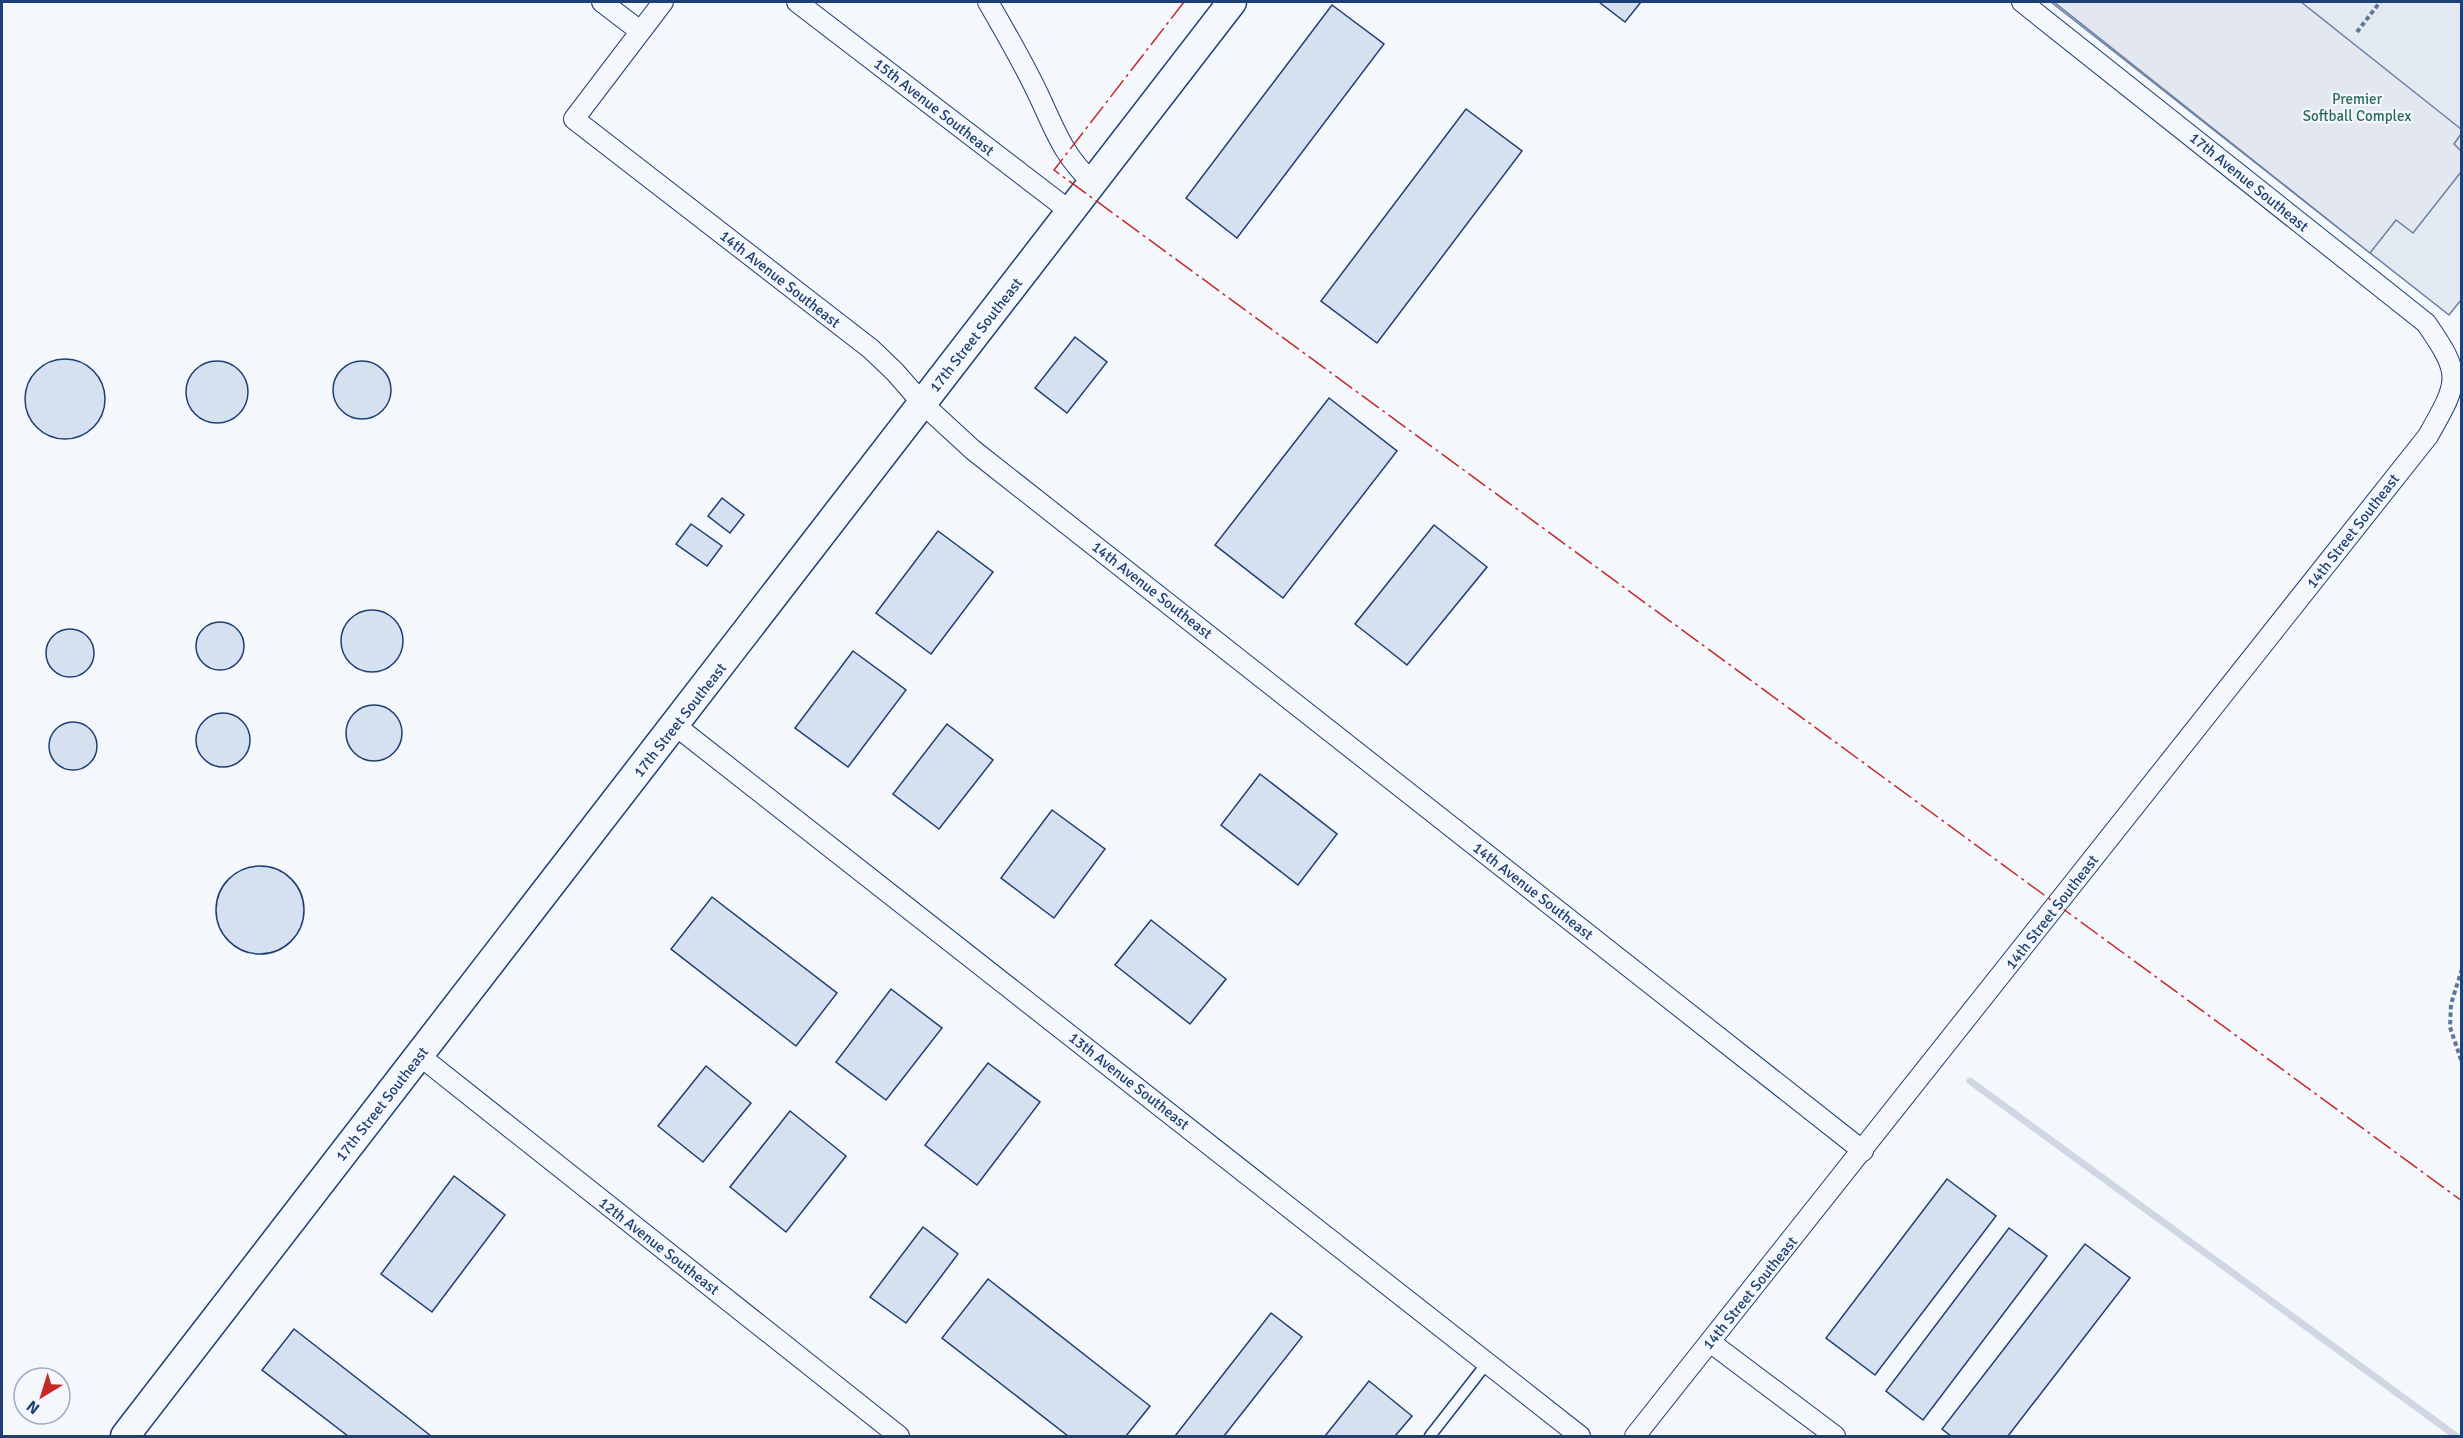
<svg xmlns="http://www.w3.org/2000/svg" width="2463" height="1438" font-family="Signika,sans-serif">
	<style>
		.green { fill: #e3e9f0; stroke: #687fa3; stroke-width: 1.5 }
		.parking { fill: #e3e8f0; stroke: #687fa3; stroke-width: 1.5 }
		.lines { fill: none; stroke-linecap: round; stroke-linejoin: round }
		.stream { stroke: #cfd7e4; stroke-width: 7 }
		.building { fill: #d5e0f0; stroke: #1d3f73; stroke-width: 1.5 }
		.lane-casing { stroke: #1d3f73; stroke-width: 13 }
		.street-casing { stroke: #1d3f73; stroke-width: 22 }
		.secondary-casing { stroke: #1d3f73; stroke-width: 31 }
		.path { stroke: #5e769c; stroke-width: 4; stroke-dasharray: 4.5 3; stroke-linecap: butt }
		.lane { stroke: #f4f7fb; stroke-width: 10 }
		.street { stroke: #f4f7fb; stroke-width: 20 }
		.secondary { stroke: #f4f7fb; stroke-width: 28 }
		.power { stroke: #c62828; stroke-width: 1.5; stroke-dasharray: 21 4.5 3 4.5; stroke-linecap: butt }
		.labels { text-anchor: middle; stroke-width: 4.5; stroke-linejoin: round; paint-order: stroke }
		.park-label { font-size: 15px; fill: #2c6c60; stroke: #f4f7fb }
		.street-label { font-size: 15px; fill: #1d3f73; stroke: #f4f7fb }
	</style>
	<rect width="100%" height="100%" fill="#f4f7fb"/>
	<polygon class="green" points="2051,2 2461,2 2461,300 2449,315"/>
	<polygon class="parking" points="2054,2 2301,2 2461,129 2461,134 2454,144 2461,151 2461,172 2413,233 2396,220 2370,253"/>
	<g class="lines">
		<polyline class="stream" points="1970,1081 2456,1436"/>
	</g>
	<g class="building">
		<polygon points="1599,2 1641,2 1625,22"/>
		<polygon points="1332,5 1384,44 1237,238 1186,198"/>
		<polygon points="1466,109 1522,151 1377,343 1321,301"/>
		<polygon points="1075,337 1107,362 1067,413 1035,388"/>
		<circle cx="65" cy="399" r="40"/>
		<circle cx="362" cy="390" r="29"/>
		<circle cx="217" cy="392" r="31"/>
		<polygon points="1329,398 1397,451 1283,598 1215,545"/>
		<polygon points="722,498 744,515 730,533 708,516"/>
		<polygon points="691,524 722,546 707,566 676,544"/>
		<polygon points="1434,525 1487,567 1407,665 1355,624"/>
		<polygon points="938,531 993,572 931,654 876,613"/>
		<circle cx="372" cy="641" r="31"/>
		<circle cx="220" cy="646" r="24"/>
		<circle cx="70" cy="653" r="24"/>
		<polygon points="853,651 906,690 848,767 795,728"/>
		<circle cx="374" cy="733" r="28"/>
		<circle cx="223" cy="740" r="27"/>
		<circle cx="73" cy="746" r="24"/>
		<polygon points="947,724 993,760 939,829 893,794"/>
		<polygon points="1260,774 1337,834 1298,885 1221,825"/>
		<polygon points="1052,810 1105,849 1054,918 1001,878"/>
		<circle cx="260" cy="910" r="44"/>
		<polygon points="712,897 837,993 796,1046 671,949"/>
		<polygon points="1151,920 1226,979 1190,1024 1115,965"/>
		<polygon points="891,989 942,1028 886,1100 836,1062"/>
		<polygon points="988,1063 1040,1102 977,1185 925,1145"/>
		<polygon points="706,1066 751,1103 703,1162 658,1126"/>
		<polygon points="790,1111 846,1156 786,1232 730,1187"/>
		<polygon points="454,1176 505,1215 432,1312 381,1274"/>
		<polygon points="1947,1179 1996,1216 1875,1375 1826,1338"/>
		<polygon points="923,1227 958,1254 906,1323 870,1297"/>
		<polygon points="2009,1228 2047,1256 1923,1420 1886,1391"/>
		<polygon points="2085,1244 2130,1278 2008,1436 1951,1436 1942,1429"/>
		<polygon points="988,1279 1150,1406 1126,1436 1068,1436 942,1338"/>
		<polygon points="1271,1313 1302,1337 1224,1436 1175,1436"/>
		<polygon points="294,1329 431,1436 348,1436 262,1370"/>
		<polygon points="1369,1381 1412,1416 1395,1436 1325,1436"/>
	</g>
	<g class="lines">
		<g class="lane-casing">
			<polyline id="lane" points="1430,1436 1487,1363"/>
		</g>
		<g class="street-casing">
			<g id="street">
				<polyline points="602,2 640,31"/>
				<polyline points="663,2 574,119 871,349 895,372 923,404 973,450 1863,1151"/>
				<polyline points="797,2 1071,212"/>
				<path d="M988,2C1006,33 1024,64 1039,96C1056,132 1063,155 1093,183"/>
				<polyline points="676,726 1580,1436"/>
				<polyline points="420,1056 899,1436"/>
				<polyline points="1710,1342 1835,1436"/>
				<path d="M1635,1436L2428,436C2459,381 2463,376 2426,323L2022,2"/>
			</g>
		</g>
		<g class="secondary-casing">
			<polyline id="secondary" points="125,1436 1232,2"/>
		</g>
		<g class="path">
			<polyline points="2357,32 2380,2"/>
			<polyline points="2462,969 2451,1004 2450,1027 2462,1063"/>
		</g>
		<use href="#lane" class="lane"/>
		<use href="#street" class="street"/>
		<use href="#secondary" class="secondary"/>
		<polyline class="power" points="1184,2 1054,170 2462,1201"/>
	</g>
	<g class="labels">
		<g class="park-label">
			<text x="2357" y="104">Premier<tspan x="2357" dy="17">Softball Complex</tspan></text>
		</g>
		<g class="street-label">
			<text transform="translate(934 107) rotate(38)" y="5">15th Avenue Southeast</text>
			<text transform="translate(2249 182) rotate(39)" y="5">17th Avenue Southeast</text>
			<text transform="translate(780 279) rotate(38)" y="5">14th Avenue Southeast</text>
			<text transform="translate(976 335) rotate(-52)" y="5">17th Street Southeast</text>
			<text transform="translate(2353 531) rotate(-52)" y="5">14th Street Southeast</text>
			<text transform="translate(1152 590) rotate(38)" y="5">14th Avenue Southeast</text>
			<text transform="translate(680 720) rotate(-52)" y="5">17th Street Southeast</text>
			<text transform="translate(1533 891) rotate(38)" y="5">14th Avenue Southeast</text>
			<text transform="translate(2052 912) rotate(-52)" y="5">14th Street Southeast</text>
			<text transform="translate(1129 1081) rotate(38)" y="5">13th Avenue Southeast</text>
			<text transform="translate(382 1104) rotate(-52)" y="5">17th Street Southeast</text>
			<text transform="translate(659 1246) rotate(38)" y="5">12th Avenue Southeast</text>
			<text transform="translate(1750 1293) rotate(-51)" y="5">14th Street Southeast</text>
		</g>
	</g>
	<rect width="2463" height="1438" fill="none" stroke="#1d3f73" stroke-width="6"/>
	<g transform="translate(42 1396) rotate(218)"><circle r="28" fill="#f4f7fb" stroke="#9eadc5" stroke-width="1.5"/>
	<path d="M0-4.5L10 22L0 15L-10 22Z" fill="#c62828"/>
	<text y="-9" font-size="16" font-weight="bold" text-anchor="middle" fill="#1d3f73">N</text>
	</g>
</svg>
